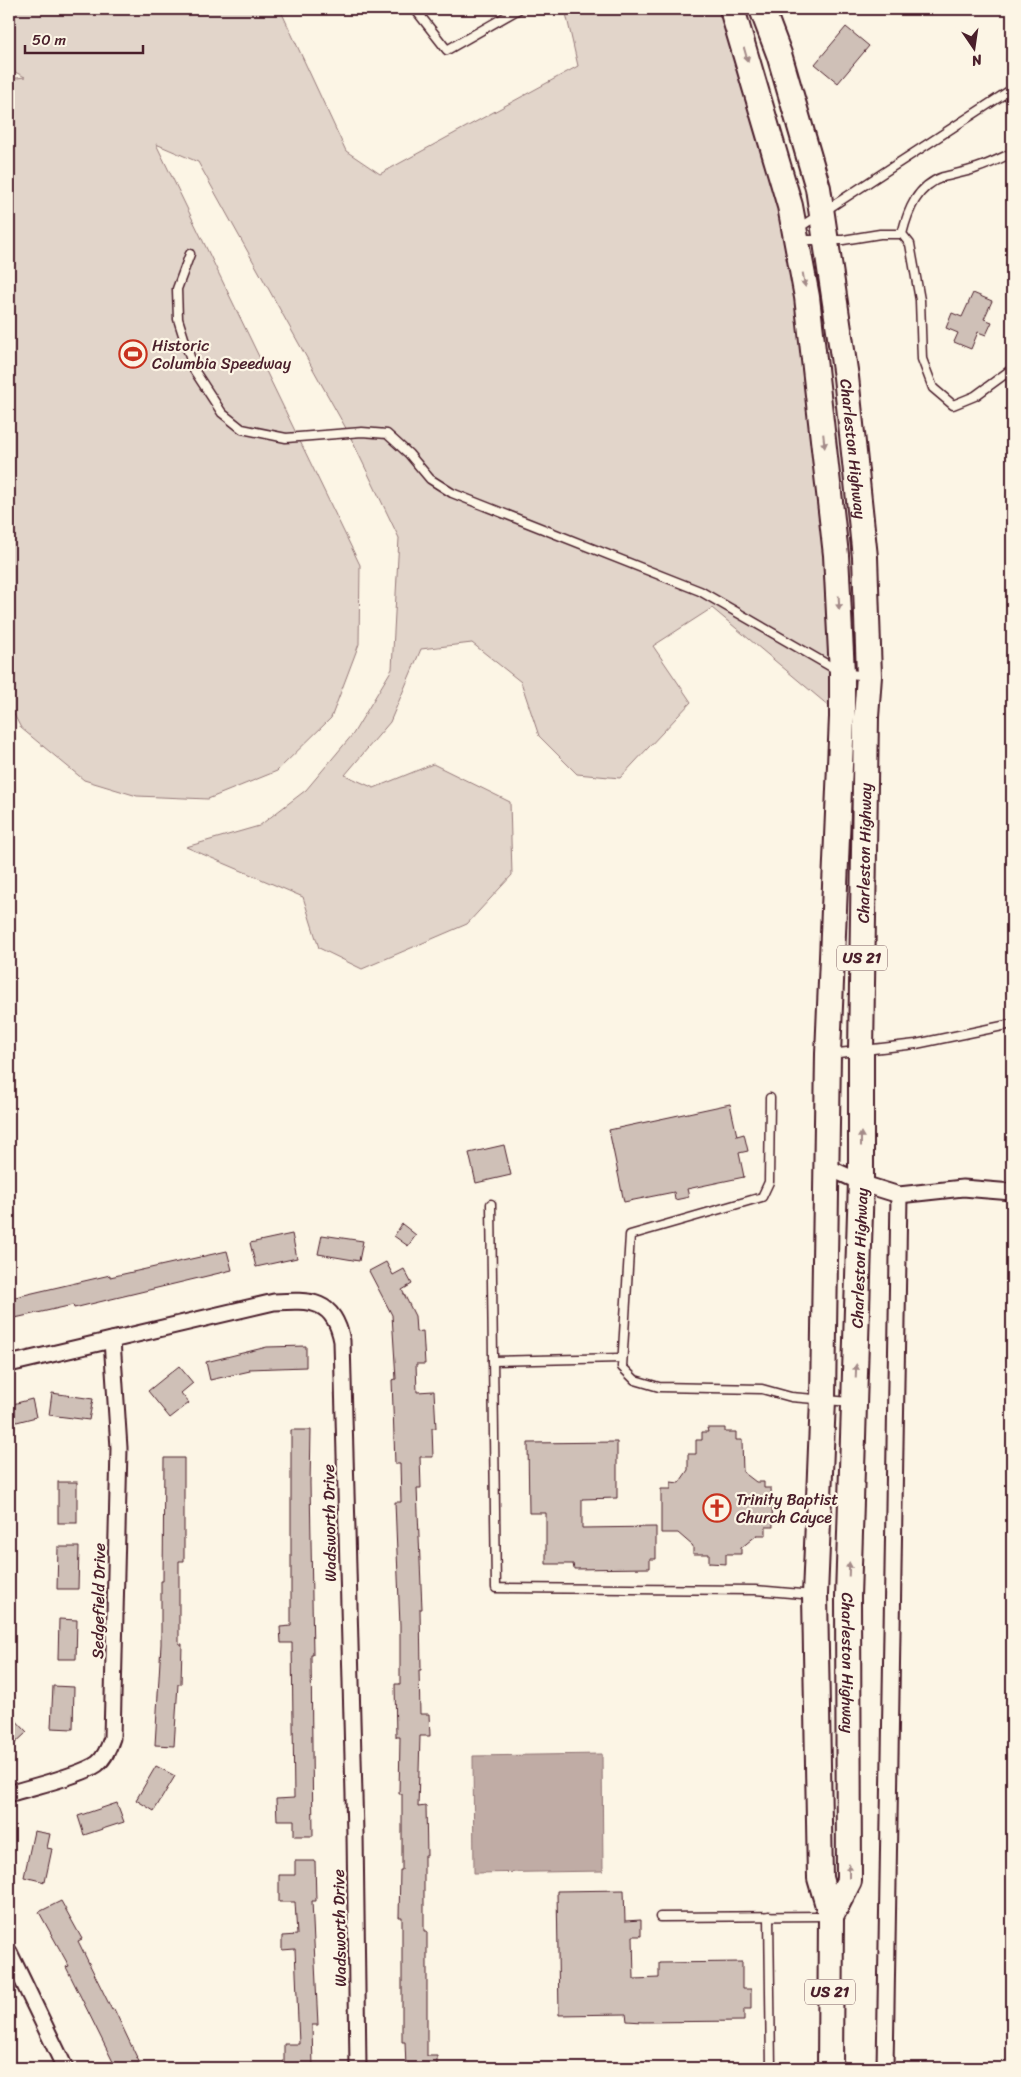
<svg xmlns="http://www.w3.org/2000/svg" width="1021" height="2077" font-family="Sriracha,sans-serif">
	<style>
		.green { fill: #e2d5ca; stroke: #967a7a }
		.water { fill: #c0aca5; stroke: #917474 }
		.building { fill: #cfc0b7; stroke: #4a1f2b }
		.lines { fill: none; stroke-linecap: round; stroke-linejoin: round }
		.lane-casing { stroke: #4a1f2b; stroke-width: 11 }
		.street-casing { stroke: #4a1f2b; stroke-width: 19 }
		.primary-casing { stroke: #4a1f2b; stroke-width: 28 }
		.lane { stroke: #fcf5e5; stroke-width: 8 }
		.street { stroke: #fcf5e5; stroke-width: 15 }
		.primary { stroke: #fcf5e5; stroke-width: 24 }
		.oneway { fill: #a38a88 }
		.labels { text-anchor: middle; stroke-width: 4.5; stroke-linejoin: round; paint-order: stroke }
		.shield { fill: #fcf5e5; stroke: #7f5f63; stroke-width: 1 }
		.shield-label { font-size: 15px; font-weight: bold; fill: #4a1f2b }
		.poi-label { font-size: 16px; fill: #4a1f2b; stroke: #fcf5e5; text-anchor: start }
		.street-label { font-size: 16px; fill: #4a1f2b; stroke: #fcf5e5 }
	</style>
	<rect width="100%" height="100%" fill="#fcf5e5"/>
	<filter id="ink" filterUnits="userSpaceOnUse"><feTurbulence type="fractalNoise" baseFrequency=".02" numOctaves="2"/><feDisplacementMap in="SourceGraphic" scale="10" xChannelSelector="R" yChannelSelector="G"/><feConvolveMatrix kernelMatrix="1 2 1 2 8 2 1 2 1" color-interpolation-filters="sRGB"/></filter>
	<g filter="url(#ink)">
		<polygon class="green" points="9,9 280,9 346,151 380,174 578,66 565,9 732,9 790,206 842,717 712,608 653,646 691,702 620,778 577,774 539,736 521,682 472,643 421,649 390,722 345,775 374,788 433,764 510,802 512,875 467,924 362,969 319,948 303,897 186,847 259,826 306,790 353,734 392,669 399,538 348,432 198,162 156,144 360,565 359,644 331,718 277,771 208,799 137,796 84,780 21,728 9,705 9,79 25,77 9,69"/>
		<polygon class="water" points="602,1754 603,1871 474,1873 473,1756"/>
		<g class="building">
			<polygon points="846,27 869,46 838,83 815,64"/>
			<polygon points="973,293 992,301 984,319 992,322 986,335 978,332 971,349 954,342 958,333 946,328 952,313 962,317"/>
			<polygon points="730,1104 737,1136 744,1134 748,1151 739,1153 744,1177 687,1189 689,1197 675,1200 674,1192 624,1202 609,1130"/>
			<polygon points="504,1145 511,1175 476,1183 469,1153"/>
			<polygon points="402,1224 416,1235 408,1246 394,1236"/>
			<polygon points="292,1234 297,1258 256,1267 250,1243"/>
			<polygon points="322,1235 363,1241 359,1261 318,1254"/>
			<polygon points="227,1251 232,1270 74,1308 73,1305 15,1318 11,1298 110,1275 110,1277"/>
			<polygon points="386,1262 393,1275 404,1269 412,1284 402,1290 415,1316 416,1332 423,1331 425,1364 416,1364 417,1392 434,1391 436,1428 432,1428 433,1457 420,1457 421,1488 417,1488 422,1609 420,1609 421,1670 419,1670 420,1714 429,1714 430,1736 420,1736 418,1807 426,1806 427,1856 424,1856 424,1931 427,1931 427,2056 437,2056 437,2068 406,2068 405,2042 402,2042 402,1917 399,1917 400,1870 402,1870 402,1794 399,1794 400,1737 396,1737 395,1684 400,1684 400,1626 395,1502 401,1502 400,1464 395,1464 392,1380 396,1379 392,1315 369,1271"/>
			<polygon points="306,1346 306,1367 249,1369 250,1371 210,1380 206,1362 267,1347"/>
			<polygon points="179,1366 193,1383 181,1393 189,1403 170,1418 148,1391"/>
			<polygon points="52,1393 93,1399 89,1420 49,1415"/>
			<polygon points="32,1399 36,1417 9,1424 9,1405"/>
			<polygon points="707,1428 725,1428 725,1432 736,1432 736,1440 742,1440 743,1472 756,1482 764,1482 764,1488 771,1488 773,1527 766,1527 766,1535 757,1535 741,1548 741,1554 726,1554 726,1564 709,1563 709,1554 693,1554 693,1546 678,1533 661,1533 661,1489 671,1489 671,1482 679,1483 688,1470 688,1454 696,1454 696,1440 702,1440 702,1432 708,1432"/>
			<polygon points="291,1430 311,1430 310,1483 313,1655 311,1655 313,1836 294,1836 294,1820 277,1820 276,1799 294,1798 292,1643 281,1643 280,1627 291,1626"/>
			<polygon points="617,1442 617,1498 582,1499 582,1528 656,1527 656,1559 650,1559 650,1568 574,1569 573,1564 546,1564 546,1513 529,1513 528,1443"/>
			<polygon points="164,1458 184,1458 184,1561 179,1561 179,1644 182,1644 181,1684 178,1684 174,1746 155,1745 161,1644 161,1581 163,1581"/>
			<rect x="58" y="1482" width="19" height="41"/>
			<polygon points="58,1547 79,1547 78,1589 57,1589"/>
			<polygon points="59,1619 77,1620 76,1659 58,1659"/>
			<polygon points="53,1686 74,1687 73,1729 51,1728"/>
			<polygon points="9,1713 27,1732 9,1749"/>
			<polygon points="156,1766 175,1776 154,1811 136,1800"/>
			<polygon points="117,1803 124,1822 84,1835 78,1816"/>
			<polygon points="34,1831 50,1834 47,1848 52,1849 45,1882 24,1877"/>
			<polygon points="295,1861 315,1861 316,1901 312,1901 318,2025 312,2025 313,2068 284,2068 284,2044 299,2044 295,1949 282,1950 282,1936 297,1935 295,1902 279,1902 279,1875 295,1875"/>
			<polygon points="624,1890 625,1921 641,1920 641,1936 633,1936 634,1979 659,1978 659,1963 742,1962 742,1989 751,1989 751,2009 744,2009 744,2021 643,2022 627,2021 626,2014 559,2015 557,1891"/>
			<polygon points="61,1901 82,1939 78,1941 112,2010 114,2009 142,2068 116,2068 66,1967 69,1966 39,1912"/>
		</g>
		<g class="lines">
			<g class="lane-casing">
				<g id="lane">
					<polyline points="415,9 447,50 519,9"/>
					<path d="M1012,153C1001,158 989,164 977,168C966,172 954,174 943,177C917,186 908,210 902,234L910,244L920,300L922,359L933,388L953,405L975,396L1012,369"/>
					<polyline points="797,229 1012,89"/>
					<polyline points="799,240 843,240 880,234 902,234"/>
					<polyline points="190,254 177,289 178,319 194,370 222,413 242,429 286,438 362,432 387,434 409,454 430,479 452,493 700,591 842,673 867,676"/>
					<polyline points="830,1054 916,1044 1012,1024"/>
					<polyline points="770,1098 769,1182 762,1197 630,1235 622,1367 635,1380 659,1387 762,1389 791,1397 850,1402"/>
					<polyline points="491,1204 496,1588 755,1590 813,1595"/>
					<polyline points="493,1361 622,1358"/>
					<polyline points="769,1916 771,2068"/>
					<polyline points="660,1917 829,1916"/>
				</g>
			</g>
			<g class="street-casing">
				<g id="street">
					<polyline points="827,1167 867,1185 899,1195 963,1188 1012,1192"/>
					<path d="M9,1364L274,1302C311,1300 334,1299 342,1341L355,1833L358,2068"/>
					<path d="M9,1794C30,1787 80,1776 97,1764C105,1758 109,1747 112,1738L119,1448L112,1340"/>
					<polyline points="9,1952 65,2068"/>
					<polyline points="885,2068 899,1195"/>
				</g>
			</g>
			<g class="primary-casing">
				<g id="primary">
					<polyline points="732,9 790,206 807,297 836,555 842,673 842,717 828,1054 823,1399 815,1595 820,1878 831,1916 830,2068"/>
					<path id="s1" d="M762,9L779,54L818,188L846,377L865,557L869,676L866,717L861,1051V1181L848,1597L849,1881L831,1916"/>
				</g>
			</g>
			<use href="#lane" class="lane"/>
			<use href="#street" class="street"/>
			<use href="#primary" class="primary"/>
		</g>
		<defs><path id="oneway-solid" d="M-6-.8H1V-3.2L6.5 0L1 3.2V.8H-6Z" transform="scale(1.25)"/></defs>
		<g class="oneway">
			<use href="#oneway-solid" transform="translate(746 55) rotate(74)"/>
			<use href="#oneway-solid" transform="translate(804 280) rotate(80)"/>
			<use href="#oneway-solid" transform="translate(824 441) rotate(84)"/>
			<use href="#oneway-solid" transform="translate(839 603) rotate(87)"/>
			<use href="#oneway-solid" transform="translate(861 1139) rotate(-90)"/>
			<use href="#oneway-solid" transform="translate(856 1371) rotate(-88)"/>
			<use href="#oneway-solid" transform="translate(849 1569) rotate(-88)"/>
			<use href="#oneway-solid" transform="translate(849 1871) rotate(-90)"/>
		</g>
	</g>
	<defs>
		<g id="stadium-ring" transform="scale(1.4375)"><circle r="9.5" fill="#fcf5e5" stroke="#c8321e" stroke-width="1.5"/><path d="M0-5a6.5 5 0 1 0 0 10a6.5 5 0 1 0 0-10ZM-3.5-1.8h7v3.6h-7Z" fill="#c8321e"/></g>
		<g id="church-ring" transform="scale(1.4375)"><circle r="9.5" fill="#fcf5e5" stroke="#c8321e" stroke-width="1.5"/><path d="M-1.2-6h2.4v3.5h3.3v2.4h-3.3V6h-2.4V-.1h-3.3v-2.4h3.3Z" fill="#c8321e"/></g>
	</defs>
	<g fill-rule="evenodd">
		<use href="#stadium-ring" x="133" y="354"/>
		<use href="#church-ring" x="717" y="1508"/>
	</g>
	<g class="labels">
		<g class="shield">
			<rect x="837" y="945.5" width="50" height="25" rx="4"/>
			<rect x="805" y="1979.5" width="50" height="25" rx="4"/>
		</g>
		<g class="shield-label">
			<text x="862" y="963">US 21</text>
			<text x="830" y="1997">US 21</text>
		</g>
		<g class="poi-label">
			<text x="152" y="351">Historic<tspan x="152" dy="18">Columbia Speedway</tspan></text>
			<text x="736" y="1505">Trinity Baptist<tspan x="736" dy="18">Church Cayce</tspan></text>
		</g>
		<g class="street-label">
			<text dy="6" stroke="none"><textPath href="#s1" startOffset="451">Charleston Highway</textPath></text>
			<text transform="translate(864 853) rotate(-89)" y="6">Charleston Highway</text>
			<text transform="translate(859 1258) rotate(-88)" y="6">Charleston Highway</text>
			<text transform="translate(329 1523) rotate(-91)" y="6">Wadsworth Drive</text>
			<text transform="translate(98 1601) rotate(-89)" y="6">Sedgefield Drive</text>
			<text dy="6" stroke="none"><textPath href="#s1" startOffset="1666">Charleston Highway</textPath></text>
			<text transform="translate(339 1928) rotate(-91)" y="6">Wadsworth Drive</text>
		</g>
	</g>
	<rect width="1021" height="2077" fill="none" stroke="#fcf5e5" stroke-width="30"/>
	<rect x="15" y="15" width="991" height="2047" fill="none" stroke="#4a1f2b" stroke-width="2" filter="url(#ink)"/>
	<g transform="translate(974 48) rotate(167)" stroke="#fcf5e5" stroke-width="4" paint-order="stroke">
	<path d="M0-4L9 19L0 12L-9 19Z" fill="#4a1f2b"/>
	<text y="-8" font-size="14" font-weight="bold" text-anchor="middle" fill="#4a1f2b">N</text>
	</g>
	<path d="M25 45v8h118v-8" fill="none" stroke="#4a1f2b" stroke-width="2.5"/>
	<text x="32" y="45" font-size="15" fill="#4a1f2b" stroke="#fcf5e5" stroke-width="4" paint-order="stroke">50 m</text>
</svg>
